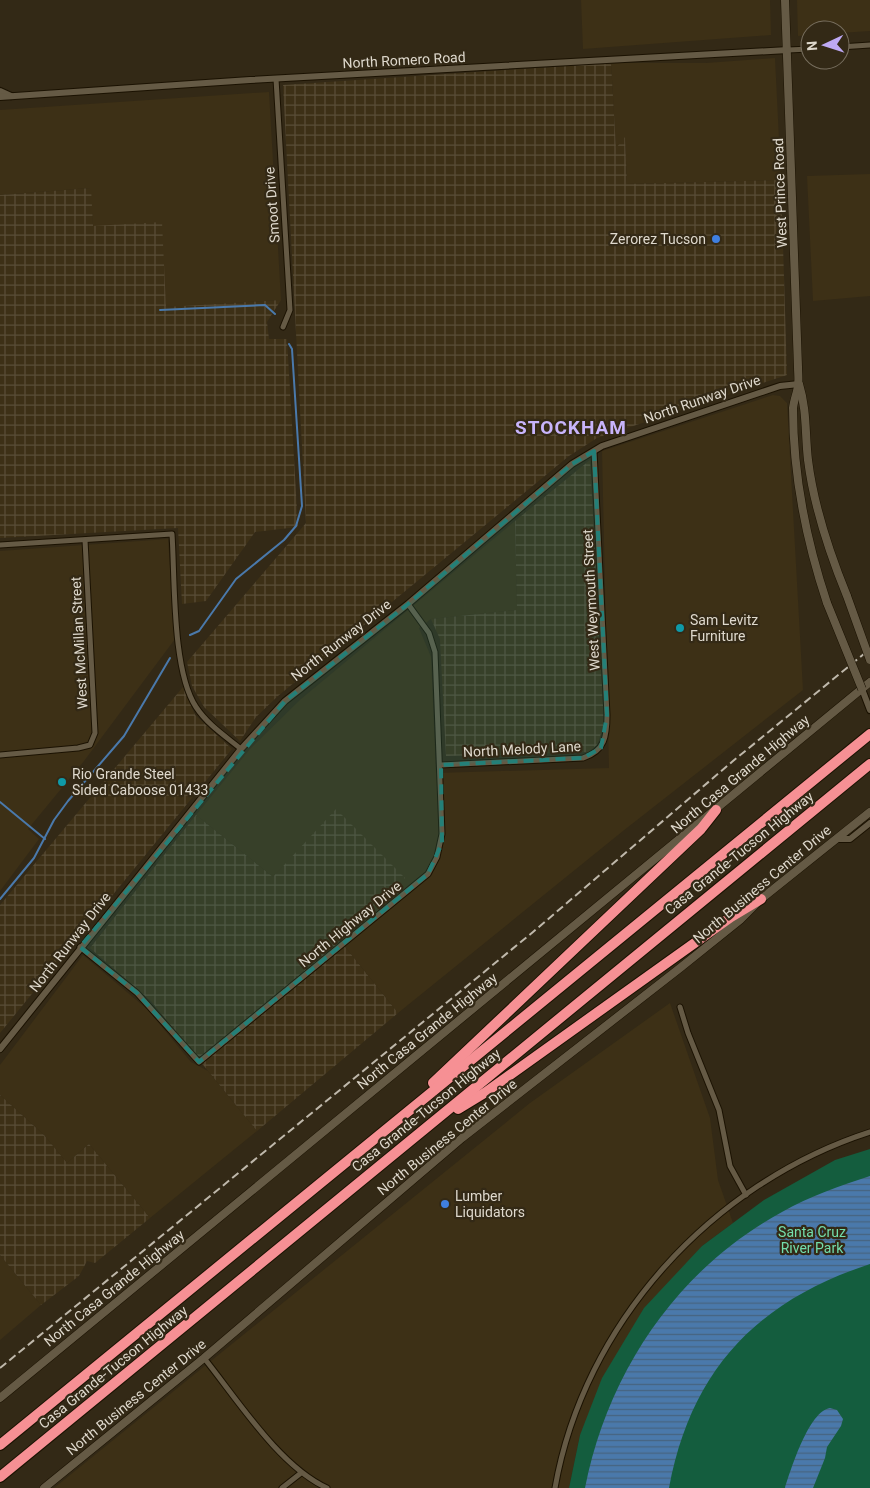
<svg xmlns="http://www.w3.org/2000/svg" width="870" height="1488" font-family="Roboto,sans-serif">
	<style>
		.built { fill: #3d3016 }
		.industrial { fill: url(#industrial-grid) }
		.green { fill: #145d3e }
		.water { fill: url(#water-rules) }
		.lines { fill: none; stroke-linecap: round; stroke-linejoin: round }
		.stream { stroke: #4a79ab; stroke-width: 2 }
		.minor-casing { stroke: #1b1202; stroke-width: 7 }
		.tertiary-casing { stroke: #1b1202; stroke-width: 8 }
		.secondary-casing { stroke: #1b1202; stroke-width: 9 }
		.motorway-casing { stroke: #1b1202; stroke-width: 12 }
		.minor { stroke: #655a45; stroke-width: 5 }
		.tertiary { stroke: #655a45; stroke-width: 6 }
		.secondary { stroke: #655a45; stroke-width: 8 }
		.motorway { stroke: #f69094; stroke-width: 10 }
		.rail { stroke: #bfb8ab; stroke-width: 2; stroke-dasharray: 8 4; stroke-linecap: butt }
		.secondary-bridge-casing { stroke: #1b1202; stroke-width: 9; stroke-linecap: butt }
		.secondary-bridge { stroke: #655a45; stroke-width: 8 }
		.marked { fill: #248078; fill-opacity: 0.2; stroke: #248078; stroke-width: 4; stroke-dasharray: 10 6; stroke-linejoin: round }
		.shop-dot { fill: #3f7fe0; stroke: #332916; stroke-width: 2 }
		.culture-dot { fill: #0f9aa8; stroke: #332916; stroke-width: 2 }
		.labels { text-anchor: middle; stroke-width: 4.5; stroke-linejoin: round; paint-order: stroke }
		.street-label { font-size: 14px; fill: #dfd9cd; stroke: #332916 }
		.poi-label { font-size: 14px; fill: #dfd9cd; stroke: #332916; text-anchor: start }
		.park-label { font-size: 14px; fill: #74deab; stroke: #332916 }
		.district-label { font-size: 19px; font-weight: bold; letter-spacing: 1px; fill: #c8b4fb; stroke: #332916 }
	</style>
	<defs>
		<pattern id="industrial-grid" width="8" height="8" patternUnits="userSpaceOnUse" patternTransform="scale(1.25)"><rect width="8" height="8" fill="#3d3016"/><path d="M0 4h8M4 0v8" fill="none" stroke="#594d37"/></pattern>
		<pattern id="water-rules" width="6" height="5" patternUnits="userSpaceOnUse" patternTransform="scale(1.25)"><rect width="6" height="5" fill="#4a79ab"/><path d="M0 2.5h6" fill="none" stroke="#47637f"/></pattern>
	</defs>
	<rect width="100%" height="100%" fill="#332916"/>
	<g class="built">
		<polygon points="581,0 770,0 771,35 583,49"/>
		<polygon points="797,0 870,0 870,31 840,33 840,30 810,30 810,35 798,36"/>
		<polygon points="775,58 781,180 627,184 625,138 616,149 611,63 706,63"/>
		<polygon points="269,92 281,300 166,307 93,226 90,188 0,195 0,110"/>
		<polygon points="870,174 870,296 813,301 807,176"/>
		<polygon points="773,395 780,396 787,403 803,690 623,831 398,1013 338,938 337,810 273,877 196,815 250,749 301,699 515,521 517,610 431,619 419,628 431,657 436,773 609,768 602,451"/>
		<polygon points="168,539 175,639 84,761 28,829 39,839 0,891 0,551"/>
		<polygon points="83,955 147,1009 191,1062 208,1071 257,1131 150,1218 89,1144 67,1163 44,1135 0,1095 0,1065"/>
		<polygon points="670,1003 710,1118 718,1180 733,1223 702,1246 580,1435 569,1488 54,1488 530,1103"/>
		<polygon points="0,1255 41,1305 0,1340"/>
	</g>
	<g class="industrial">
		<polygon points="611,63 616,148 625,137 627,184 781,180 787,375 597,438 569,456 278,696 256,717 240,741 204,707 192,686 187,662 306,523 283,85"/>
		<polygon points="91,188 93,226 162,222 166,307 281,300 267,322 269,339 287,339 298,527 255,532 206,601 182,604 178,528 0,538 0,195"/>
		<polygon points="590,460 604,725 597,745 588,752 446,756 440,639 431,619 517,610 515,521"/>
		<polygon points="183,687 195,715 232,749 0,1033 0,905"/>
		<polygon points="336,809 405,878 338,938 398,1013 257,1131 151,1001 90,948 196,815 273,877"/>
		<polygon points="0,1095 44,1135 67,1163 89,1144 150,1218 95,1263 87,1261 79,1276 41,1305 0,1255"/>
	</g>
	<polygon class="green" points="870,1149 870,1488 569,1488 580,1435 602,1378 644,1308 702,1246 764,1200 835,1160"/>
	<g class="water">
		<path d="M870,1176V1264C757,1301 691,1370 669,1488H585C608,1372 677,1269 782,1212C810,1196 840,1186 870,1176Z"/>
		<path d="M830,1408L837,1410L843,1419L841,1426L827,1447L825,1458L813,1488H785C791,1469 809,1411 830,1408Z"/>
	</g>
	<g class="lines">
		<g class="stream">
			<polyline points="160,310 265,305 275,314"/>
			<polyline points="190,635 199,631 236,579 284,540 296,526 302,506 292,349 289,344"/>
			<polyline points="0,802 45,839"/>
			<polyline points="0,899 34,858 54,820 68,801 124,736 170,658"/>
		</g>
		<g class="minor-casing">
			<g id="minor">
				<polyline points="840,47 870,45"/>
				<polyline points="788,50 810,49"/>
				<polyline points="276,79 290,310 283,327"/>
				<path d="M0,545L172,534C175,579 172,671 196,707C207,724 225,736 241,749"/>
				<polyline points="0,755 78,748 90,745 95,733 85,540"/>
				<path d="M441,765L583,758C605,751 607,736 607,715L594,451"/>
				<polyline points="80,947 137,993 199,1062 428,874 437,857 442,834 435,652 429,633 408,604"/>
				<polyline points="680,1007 688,1033 719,1110 730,1166 746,1195"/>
				<path d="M204,1358C237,1399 279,1466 327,1488"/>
				<polyline points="282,1488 301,1473"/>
				<path d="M555,1488C584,1323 712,1183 870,1132"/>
			</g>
		</g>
		<g class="tertiary-casing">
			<g id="tertiary">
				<polyline points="0,91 11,96"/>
				<polyline points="0,97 250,80 788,50"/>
				<polyline points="862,689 870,710"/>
				<polyline points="836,839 850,839 870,823"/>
				<polyline points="0,1049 241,749 285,701 408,604 572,464 602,446 780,386 799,384"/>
			</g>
		</g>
		<g class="secondary-casing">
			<g id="secondary">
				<path d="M785,0L798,367C798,373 799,380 798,386C797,393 794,400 793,408C793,474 806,540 827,603"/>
				<path d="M799,384C807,410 805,434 808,460C814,508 829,552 847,596"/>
				<polyline points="0,1398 870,682"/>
				<polyline points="44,1488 204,1358 462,1138 680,968 740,920 761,899 870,812"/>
			</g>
		</g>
		<g class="motorway-casing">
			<g id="motorway">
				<polyline points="433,1083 701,829 716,810"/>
				<polyline points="458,1109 486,1092 731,917 761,899"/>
				<polyline points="0,1445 870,734"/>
				<polyline points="0,1477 870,764"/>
			</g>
		</g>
		<use href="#minor" class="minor"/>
		<use href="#tertiary" class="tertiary"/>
		<use href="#secondary" class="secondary"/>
		<use href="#motorway" class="motorway"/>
		<g class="rail">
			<polyline points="59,786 65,777"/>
			<polyline points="0,1368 533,932 733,761 870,649"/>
		</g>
		<g class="secondary-bridge-casing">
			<g id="secondary-bridge">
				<polyline points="847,596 870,660"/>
				<polyline points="827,603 862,689"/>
			</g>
		</g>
		<use href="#secondary-bridge" class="secondary-bridge"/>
	</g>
	<path class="marked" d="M594,451L607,715L601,748L583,758L441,765L442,843L428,874L199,1062L137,993L80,947L285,701L408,604L572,464Z"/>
	<g class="shop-dot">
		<circle cx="716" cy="239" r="5"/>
		<circle cx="445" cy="1204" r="5"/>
	</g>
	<g class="culture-dot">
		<circle cx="680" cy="628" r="5"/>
		<circle cx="62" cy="782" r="5"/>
	</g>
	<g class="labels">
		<g class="street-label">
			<text transform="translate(404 60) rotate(-3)" y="5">North Romero Road</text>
			<text transform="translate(780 193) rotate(-92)" y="5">West Prince Road</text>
			<text transform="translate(272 205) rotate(-94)" y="5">Smoot Drive</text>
			<text transform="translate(702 399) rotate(-19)" y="5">North Runway Drive</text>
			<text transform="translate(591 600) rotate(-93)" y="5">West Weymouth Street</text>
			<text transform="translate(341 640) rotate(-38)" y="5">North Runway Drive</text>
			<text transform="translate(79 643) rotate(-93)" y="5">West McMillan Street</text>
			<text transform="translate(522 749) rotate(-3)" y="5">North Melody Lane</text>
			<text transform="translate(740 774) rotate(-40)" y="5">North Casa Grande Highway</text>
			<text transform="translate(739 853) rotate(-39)" y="5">Casa Grande-Tucson Highway</text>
			<text transform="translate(762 884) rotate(-40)" y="5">North Business Center Drive</text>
			<text transform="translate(350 924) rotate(-39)" y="5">North Highway Drive</text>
			<text transform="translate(70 942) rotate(-52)" y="5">North Runway Drive</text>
			<text transform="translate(427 1031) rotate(-39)" y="5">North Casa Grande Highway</text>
			<text transform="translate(426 1110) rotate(-39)" y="5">Casa Grande-Tucson Highway</text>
			<text transform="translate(447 1137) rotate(-39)" y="5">North Business Center Drive</text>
			<text transform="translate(114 1288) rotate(-39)" y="5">North Casa Grande Highway</text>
			<text transform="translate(113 1367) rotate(-39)" y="5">Casa Grande-Tucson Highway</text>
			<text transform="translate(136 1397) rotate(-39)" y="5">North Business Center Drive</text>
		</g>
		<g class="poi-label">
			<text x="706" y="244" text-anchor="end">Zerorez Tucson</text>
			<text x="690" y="625">Sam Levitz<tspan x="690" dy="16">Furniture</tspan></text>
			<text x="72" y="779">Rio Grande Steel<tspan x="72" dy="16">Sided Caboose 01433</tspan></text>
			<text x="455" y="1201">Lumber<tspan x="455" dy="16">Liquidators</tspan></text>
		</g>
		<g class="park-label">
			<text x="812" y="1237">Santa Cruz<tspan x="812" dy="16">River Park</tspan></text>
		</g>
		<g class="district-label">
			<text x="571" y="434">STOCKHAM</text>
		</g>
	</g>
	<g transform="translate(825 45) rotate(266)"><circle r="24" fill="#332916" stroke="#786f5f"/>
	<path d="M0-4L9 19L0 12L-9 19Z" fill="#bea9f4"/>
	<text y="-8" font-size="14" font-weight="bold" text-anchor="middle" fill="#dfd9cd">N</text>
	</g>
</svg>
